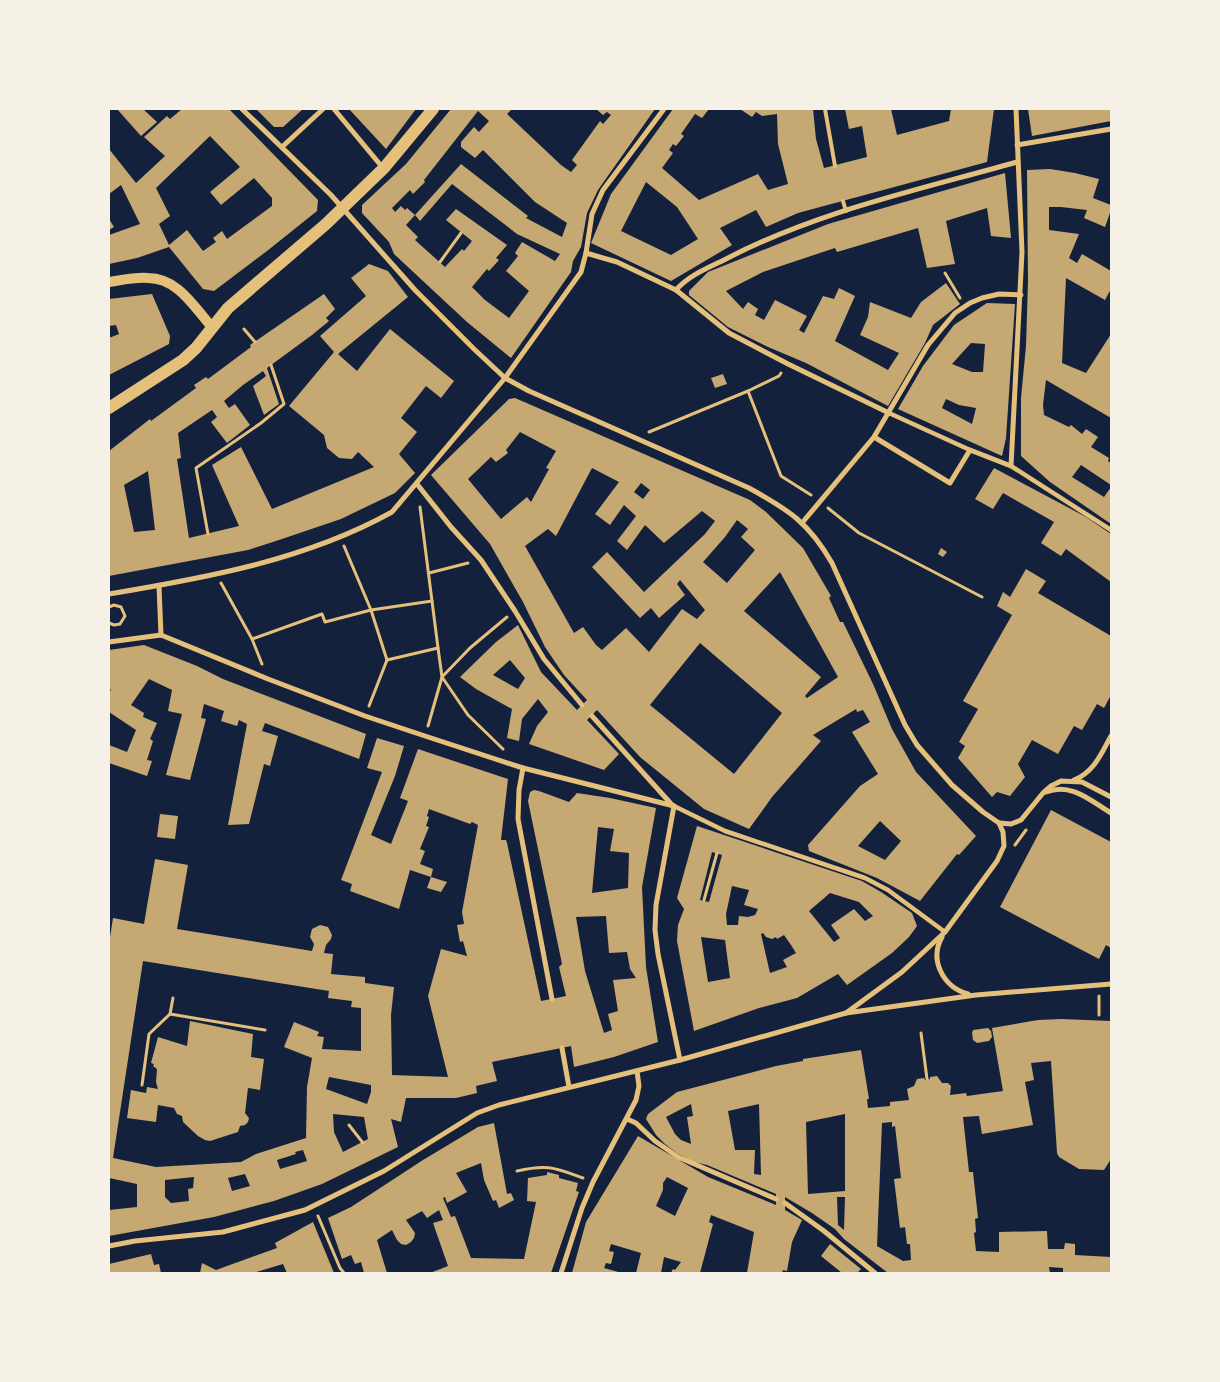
<svg xmlns="http://www.w3.org/2000/svg" width="1220" height="1382" font-family="'Noto Sans',sans-serif">
	<style>
		.building { fill: #c6a872; fill-rule: evenodd }
		.lines { fill: none; stroke-linecap: round; stroke-linejoin: round }
		.path { stroke: #e5c07b; stroke-width: 3 }
		.service { stroke: #e5c07b; stroke-width: 4 }
		.pedestrian { stroke: #e5c07b; stroke-width: 4.5 }
		.minor { stroke: #e5c07b; stroke-width: 5 }
		.secondary { stroke: #e5c07b; stroke-width: 10 }
		.primary { stroke: #e5c07b; stroke-width: 12 }
	</style>
	<rect width="100%" height="100%" fill="#14213d"/>
	<g class="building">
		<polygon points="117,109 143,109 157,122 141,136"/>
		<path d="M182,109H229L318,200L317,211L267,251L214,291L203,289L169,247L137,258L109,264V235L140,224L121,185L109,194V149L136,183L165,156L144,137L167,116L170,119ZM210,136L240,167L210,192L221,205L254,178L272,198V206L227,239L222,231L213,238L216,242L203,251L187,230L169,245L159,224L170,216L156,188Z"/>
		<polygon points="256,109 303,109 283,127 274,127"/>
		<polygon points="349,109 416,109 386,149"/>
		<path d="M451,109H512L507,114L561,165L571,172L577,165L572,160L600,121L603,124L611,115L607,112L603,115L596,109H655L598,190L587,213L581,247L573,261L571,272L511,358L467,322L394,254L389,242L362,213V205L406,164ZM478,111L489,121L479,132L474,127L461,142V147L475,158L483,150L535,202L567,223L562,237L526,218L528,216L461,164L415,215L420,221L452,184L517,234L560,254L555,261L522,242L515,253L518,256L506,271L529,291L509,318L485,300L472,287L487,269L489,271L499,260L496,258L507,245L456,209L446,220L472,241L464,251L462,249L445,267L415,240L418,237L406,225L415,215L407,208L405,210L401,206L395,212L392,208L410,190L413,194L425,182L424,180Z"/>
		<path d="M673,109H709L702,118L695,114L681,134L684,136L676,146L673,144L669,150L673,153L662,168L699,200L758,174L768,190L788,184L778,144L777,114L762,116L756,112L752,117L740,109H813L816,139L824,168L867,157L862,126L849,129L845,109H891L897,135L949,121L951,109H994L987,162L798,213L766,227L756,210L720,228L732,245L671,281L591,243L611,194ZM646,182L677,207L698,239L671,255L621,231Z"/>
		<polygon points="1028,109 1111,109 1111,121 1032,136"/>
		<polygon points="1050,169 1075,173 1099,179 1093,198 1111,205 1111,210 1105,227 1084,218 1087,210 1061,207 1049,207 1049,230 1079,234 1069,258 1077,263 1082,254 1111,271 1111,289 1105,300 1066,278 1062,363 1086,373 1111,334 1111,418 1046,380 1043,405 1044,415 1069,427 1071,425 1082,434 1086,429 1098,437 1091,447 1109,458 1108,461 1111,463 1111,485 1081,465 1072,477 1104,497 1111,487 1111,524 1050,482 1021,456 1021,398 1026,346 1028,281 1027,170"/>
		<polygon points="1005,173 1011,238 991,236 987,208 946,221 955,264 927,268 918,228 837,252 835,248 763,272 726,291 743,309 748,302 758,309 755,315 764,320 775,300 807,316 799,330 804,333 823,296 834,299 839,288 855,296 835,341 888,370 899,353 860,335 868,317 870,302 911,318 921,302 946,283 960,304 933,325 925,343 888,406 806,363 768,347 728,327 689,295 689,291 708,272 828,224"/>
		<polygon points="109,219 114,227 109,230"/>
		<path d="M369,264L388,271L408,297L338,354L357,371L390,329L454,381L441,398L426,386L401,418L417,432L399,454L415,473L395,493L341,519L276,541L248,550L109,576V451L150,419L151,421L196,388L194,385L206,377L208,379L251,347L250,345L324,294L335,309L326,318L329,321L312,335L267,368L279,404L264,415L253,386L266,376L263,371L243,385L224,401L229,408L235,404L250,425L227,443L211,422L217,417L212,410L178,433L181,458L177,459L189,538L239,526L212,465L241,447L272,509L374,467L358,452L352,459L339,458L327,448L324,435L289,406L334,352L320,336L366,296L351,278ZM148,471L155,530L134,532L124,485Z"/>
		<polygon points="152,294 170,336 169,344 109,375 109,338 119,334 116,325 109,326 109,299"/>
		<path d="M987,303L1015,304L1006,438L1002,456L898,409L923,366L954,325ZM971,343L985,344L983,372H972L952,364ZM946,399L959,405L976,408L972,424L942,408Z"/>
		<polygon points="723,374 727,384 715,388 711,378"/>
		<path d="M515,398L750,500L766,512L803,548L831,596L829,598L840,622H843L873,684L892,729L916,772L976,836L959,855L957,854L920,901L877,878L809,851L808,845L860,786L878,774L852,732L870,722L863,710L857,712L856,709L813,735L821,741L772,797L749,829L704,809L640,757L597,710L587,720L619,754L604,770L529,744L537,726L548,712L538,699L522,719L519,741L507,738L512,709L476,689L460,677L496,642L518,625L541,672L577,710L587,700L564,675L545,647L523,602L490,544L431,475L509,399ZM520,432L556,451L546,468L549,469L531,502L527,497L501,519L468,479L491,457L496,462L508,453L506,450ZM592,468L619,482L595,514L610,525L624,505L636,516L617,541L627,550L645,525L664,543L702,511L715,521L705,534L644,592L607,552L592,567L640,618L651,608L659,618L685,595L677,584L680,580L705,610L697,619L682,609L649,652L626,628L602,650L596,645L583,627L574,633L525,546L548,529L556,536ZM641,483L650,490L643,499L634,492ZM737,520L748,529L741,537L755,550L727,583L703,562L725,537ZM780,572L838,677L807,698L805,696L821,677L744,611ZM700,643L782,713L734,774L650,705ZM510,660L525,678L518,689L493,675ZM880,821L901,841L885,860L858,846Z"/>
		<polygon points="994,468 1086,517 1111,534 1111,582 1066,549 1061,556 1041,543 1054,522 1003,493 993,509 975,499"/>
		<polygon points="941,548 947,552 943,557 938,554"/>
		<polygon points="1026,569 1046,581 1038,593 1111,636 1111,695 1104,708 1097,704 1082,730 1074,726 1058,754 1032,740 1018,764 1025,777 1010,796 997,792 992,797 958,758 965,746 959,742 978,709 963,701 1012,615 997,606 1003,592 1010,597"/>
		<polygon points="144,645 197,666 223,679 366,734 359,759 265,723 262,731 278,736 270,766 264,764 249,824 228,825 247,724 239,720 237,726 221,721 224,711 204,704 201,718 206,719 190,780 166,775 182,714 168,711 172,690 149,679 131,705 144,713 143,717 157,723 150,739 153,741 147,760 152,761 147,776 109,763 109,745 127,752 136,730 109,712 109,693 111,690 109,688 109,650"/>
		<path d="M377,738L404,746L395,776L371,835L391,844L408,801L400,798L418,749L508,779L501,840H506L507,843L541,1001L566,996L559,967L562,964L528,801L530,792L534,790L539,791L569,802L577,793L610,798L656,808L642,887L646,967L658,1042L614,1057L574,1067L571,1046L492,1062L497,1081L476,1086L477,1093L456,1098H406L401,1122L391,1119L398,1147L322,1184L274,1201L214,1217L109,1236V1210L137,1207V1184L109,1178V944L113,918L144,924L155,859L188,865L177,929L312,951L314,944L310,937L312,929L320,925L328,927L332,935L331,939L326,945L324,953L333,954L331,974L365,977V983L394,987L391,1015L392,1075L448,1077L428,996L441,949L467,956L463,941L460,942L457,925L464,924L462,912L478,825L472,822L470,824L429,809L427,816L429,817L426,826L429,827L420,849L425,851L420,864L433,869L431,877L410,870L399,909L350,891L352,884L341,880L382,772L367,768ZM598,827L614,829L610,851L629,853L628,888L592,893ZM606,916L609,953L627,952L630,969L636,978L613,980L618,1011L608,1014L612,1030L604,1033L585,971L576,917ZM143,961L329,991L328,998L352,1001L351,1007L361,1008V1051L322,1049L324,1037L317,1036L319,1032L294,1022L284,1047L312,1058L307,1087L306,1138L256,1154L241,1162L156,1167L113,1158ZM329,1077L371,1085V1092L367,1104L326,1089ZM333,1114L364,1117L368,1139L343,1152L334,1132ZM303,1150L307,1161L280,1169L277,1160L296,1154L295,1152ZM245,1174L250,1186L232,1191L228,1178ZM194,1177L193,1188L188,1189L189,1201L171,1203L165,1197V1180Z"/>
		<polygon points="1051,810 1111,842 1111,948 1106,945 1099,959 1000,907"/>
		<polygon points="160,814 178,816 175,839 157,837"/>
		<path d="M697,826L862,881L881,892L912,913L917,926L909,937L892,953L847,985L838,974L797,998L759,1008L694,1031L677,941L678,925L684,909L677,898ZM712,852L722,855L709,902L700,900ZM732,886L749,890L744,905L758,909L755,915L748,917L739,916L738,925H727L726,914ZM830,893L859,902L873,916L865,921L854,909L831,925L840,938L834,942L809,911ZM763,933L766,937L772,939L776,937L777,939L784,935L791,945L796,953L783,960L787,967L770,973L761,934ZM701,937L725,940L730,978L708,982Z"/>
		<polygon points="431,877 447,882 441,892 427,888"/>
		<path d="M1061,1019L1111,1021V1159L1104,1170L1079,1169L1059,1157L1057,1153L1051,1061L1031,1063L1034,1080L1025,1082L1033,1125L982,1134L979,1116L963,1117L969,1172H973L978,1218L975,1219L976,1232L974,1233L976,1251L999,1252V1232L1047,1231L1048,1249H1064L1065,1243L1075,1244V1255L1111,1257V1273H1063V1268L1049,1267L1050,1273H888L844,1239L835,1229L812,1213L785,1197V1210L802,1220L792,1242L787,1271L783,1270L782,1273H747L754,1232L711,1215L709,1222L713,1224L700,1273H671L673,1269L675,1270L681,1262L664,1257L661,1273H636L641,1253L611,1244L609,1251L614,1252L611,1264L606,1263L604,1268L622,1273H572L586,1222L638,1136L708,1177L776,1205V1194L707,1165L694,1162L678,1154L665,1144L656,1135L646,1119L648,1114L677,1092L776,1066L803,1061V1059L861,1050L869,1099H867L868,1108L890,1106V1102L909,1100L907,1089L914,1086L917,1079L924,1078L925,1080L930,1079V1077L937,1076L942,1083H948L951,1086L950,1095L966,1093L967,1096L1003,1091L992,1028L1038,1020ZM691,1104L693,1116L687,1117L691,1144L681,1140L675,1134L666,1117ZM759,1104L761,1175L754,1174L755,1150H735L728,1111ZM845,1114V1191L808,1194L806,1122ZM892,1122V1127L895,1126L901,1178L894,1179L900,1228L905,1227L907,1244H910L911,1260L903,1261L877,1246L882,1123ZM667,1177L688,1188L675,1216L656,1206L663,1190V1183ZM837,1197H845L844,1230L838,1225Z"/>
		<polygon points="190,1021 253,1034 251,1057 264,1059 260,1090 248,1088 245,1113 249,1118 248,1122 245,1125 240,1126 238,1132 210,1141 205,1140 198,1136 183,1122 182,1116 177,1114 174,1108 158,1105 156,1122 127,1118 131,1090 146,1093 147,1087 158,1089 156,1082 157,1069 153,1066 154,1064 151,1063 158,1037 187,1046"/>
		<polygon points="988,1028 991,1031 992,1037 989,1041 977,1043 973,1040 972,1033 973,1030"/>
		<polygon points="494,1123 507,1194 511,1193 514,1200 499,1208 496,1200 493,1201 484,1180 481,1163 456,1173 467,1192 447,1203 445,1197 443,1198 451,1217 455,1216 471,1258 524,1259 536,1202 527,1201 528,1178 547,1175 547,1172 559,1175 559,1178 578,1183 576,1191 579,1192 551,1273 430,1273 448,1266 433,1223 443,1220 439,1210 427,1218 422,1211 406,1220 415,1233 414,1238 411,1242 406,1245 401,1244 397,1240 392,1230 377,1240 387,1273 364,1273 361,1262 355,1264 351,1255 342,1259 328,1218 351,1207 423,1160 478,1127"/>
		<polygon points="313,1222 334,1273 287,1273 283,1264 253,1273 200,1273 202,1263 216,1270 277,1248 275,1243"/>
		<polygon points="830,1244 861,1269 857,1273 842,1273 821,1256"/>
		<polygon points="151,1254 154,1265 159,1264 161,1273 109,1273 109,1264"/>
	</g>
	<g class="lines">
		<g class="path">
			<polyline points="440,262 461,233"/>
			<polyline points="945,273 960,298"/>
			<polyline points="244,329 255,342"/>
			<polyline points="748,391 781,476 811,495"/>
			<polyline points="649,432 748,391 779,376 781,373"/>
			<polyline points="420,507 432,601"/>
			<polyline points="828,508 859,533 982,597"/>
			<polyline points="208,534 196,468 261,423 284,404 271,365"/>
			<polyline points="429,573 468,563"/>
			<polyline points="221,583 252,639 262,664"/>
			<polygon points="432,601 438,648 387,660 371,610"/>
			<polyline points="109,607 114,605 121,607 125,616 120,624 114,625 109,623"/>
			<polyline points="252,639 322,614 325,622 371,610 344,546"/>
			<polyline points="438,648 442,677 468,715 503,749"/>
			<polyline points="369,706 387,660"/>
			<polyline points="428,726 442,677 470,648 507,617"/>
			<polyline points="1015,845 1026,830"/>
			<polyline points="704,900 717,853"/>
			<polyline points="1099,996 1099,1015"/>
			<polyline points="170,1014 173,998"/>
			<polyline points="921,1033 927,1079"/>
			<polyline points="142,1085 149,1034 170,1014 265,1030"/>
			<polyline points="349,1125 363,1143"/>
			<path d="M517,1171C548,1164 555,1168 583,1178"/>
			<polyline points="318,1216 340,1268 344,1273"/>
		</g>
		<g class="service">
			<polyline points="825,109 835,166"/>
			<polyline points="843,201 846,211"/>
		</g>
		<g class="pedestrian">
			<polyline points="889,413 970,450"/>
			<polyline points="1011,466 1111,530"/>
			<polyline points="674,806 725,831 865,878 888,890 945,932"/>
		</g>
		<g class="minor">
			<path d="M242,109L331,195L415,290L474,349L505,378L529,391L749,488C789,510 809,523 832,563L905,725L917,745L952,785L983,812L999,823L1003,832L1004,846L997,861L945,932L902,972L846,1013"/>
			<polyline points="334,109 383,168"/>
			<polyline points="1017,145 1111,129"/>
			<polyline points="282,147 323,109"/>
			<polyline points="586,253 617,262 676,290 729,333 788,364 889,413"/>
			<path d="M676,290C688,276 707,268 724,260C815,212 918,190 1017,162"/>
			<polyline points="874,437 950,483 970,450 1011,466 1022,252 1016,109"/>
			<polyline points="417,484 451,527 481,560 515,611 544,659 582,705"/>
			<polyline points="802,523 874,437 928,345 955,313 970,303 982,298 999,294 1021,295"/>
			<polyline points="159,586 161,635"/>
			<path d="M109,594C205,578 306,560 392,512L505,378L581,272L586,253L592,214L603,190L664,109"/>
			<polyline points="161,635 268,679 365,716 425,736 523,768 674,806"/>
			<polyline points="109,642 161,635"/>
			<polyline points="592,716 673,806"/>
			<polyline points="523,768 519,790 518,819 552,999"/>
			<path d="M1074,780C1094,772 1101,754 1111,736"/>
			<path d="M1046,792C1071,782 1091,801 1111,813"/>
			<polyline points="674,806 656,905 655,930 658,954 680,1060"/>
			<polyline points="999,823 1011,824 1021,820 1043,793 1051,786 1061,781 1082,782 1111,797"/>
			<path d="M942,937C929,960 943,987 968,994"/>
			<polyline points="562,1048 569,1087"/>
			<polyline points="627,1119 636,1123 655,1141 678,1157 776,1199"/>
			<polyline points="785,1203 824,1231 875,1273"/>
			<polyline points="109,1246 135,1241 223,1232 305,1210 384,1171 477,1113 499,1105 680,1060 846,1013 976,995 1111,984"/>
			<polyline points="561,1273 582,1208 593,1182 636,1100 639,1086 637,1071"/>
		</g>
		<path class="secondary" d="M109,282C122,280 135,277 148,278C178,278 194,307 212,327"/>
		<polyline class="primary" points="109,408 183,360 196,348 228,308 326,224 384,168 433,109"/>
	</g>
	<rect width="1220" height="1382" fill="none" stroke="#f6f1e7" stroke-width="220"/>
</svg>
